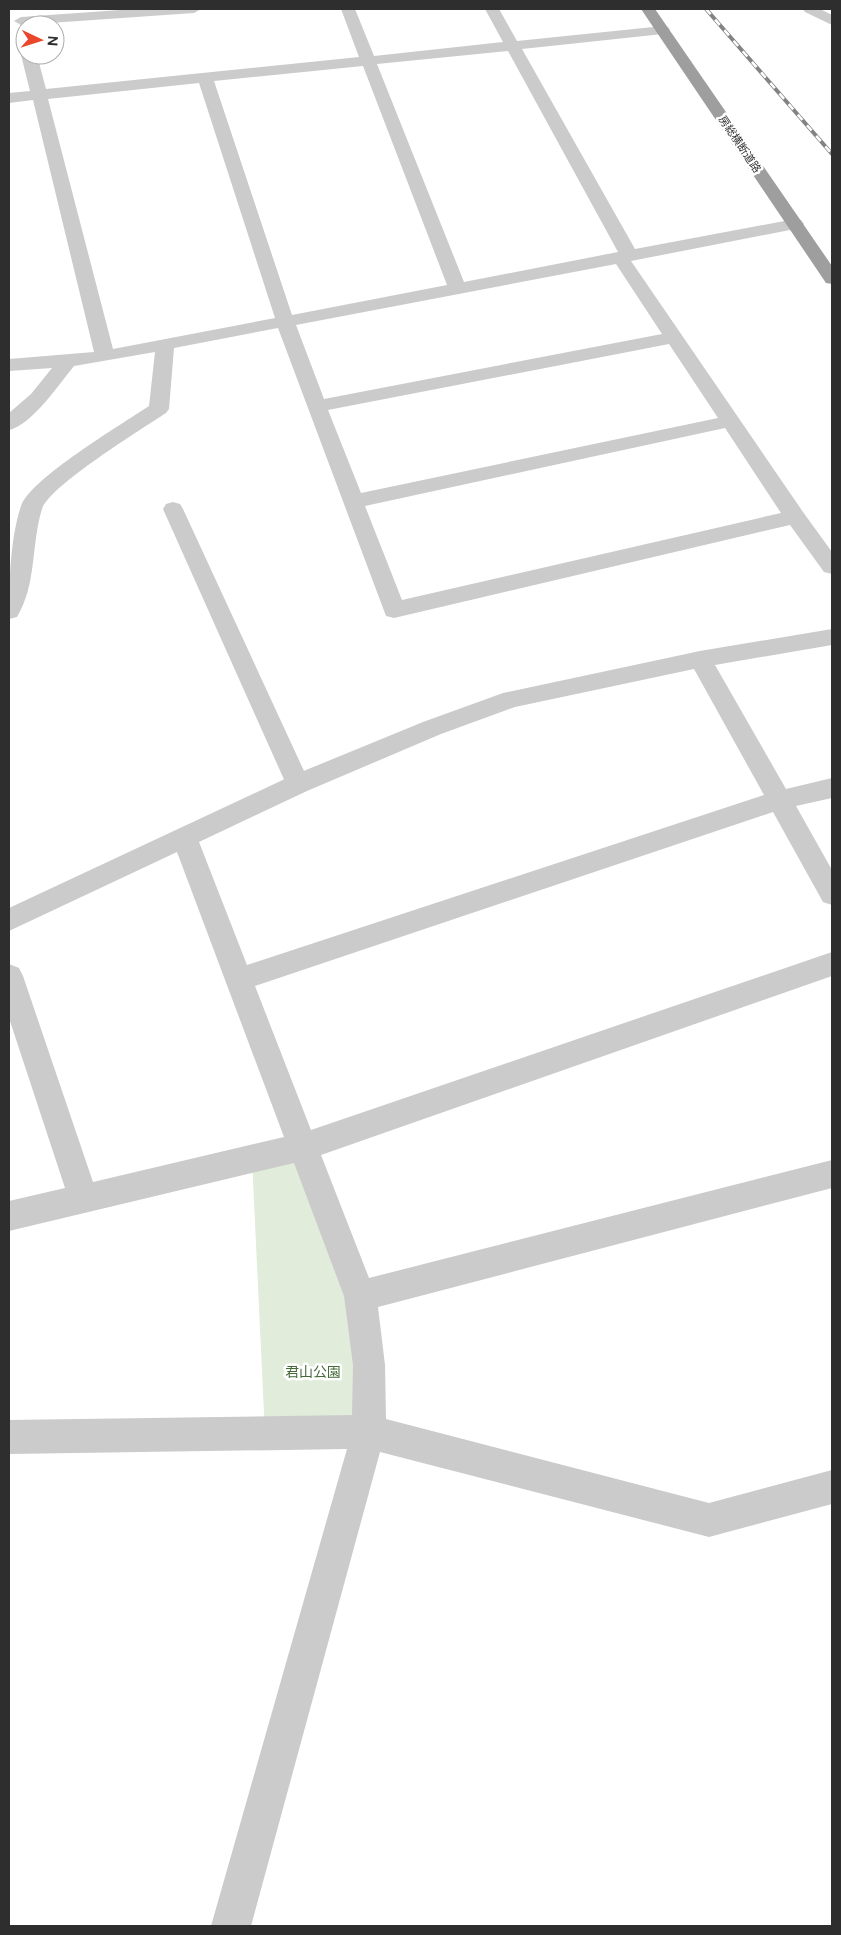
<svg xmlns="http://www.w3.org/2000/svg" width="841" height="1935" font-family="'DM Sans','Noto Sans JP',sans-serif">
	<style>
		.green { fill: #e1ecdb }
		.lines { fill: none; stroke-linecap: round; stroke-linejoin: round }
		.service { fill: #cbcbcb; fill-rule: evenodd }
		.minor { fill: #cbcbcb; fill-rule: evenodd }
		.trunk { fill: #9e9e9e; fill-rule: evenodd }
		.rail-casing { stroke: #838383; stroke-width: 4 }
		.rail { stroke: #fff; stroke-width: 2.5; stroke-dasharray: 7; stroke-linecap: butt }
		.labels { text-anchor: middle; stroke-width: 5; stroke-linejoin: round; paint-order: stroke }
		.far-street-label { font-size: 11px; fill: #2e2e2e; stroke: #fff }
		.park-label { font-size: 14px; fill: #476a3a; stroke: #fff }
	</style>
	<rect width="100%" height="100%" fill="#fff"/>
	<polygon class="green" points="303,1147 360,1296 369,1432 265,1434 252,1159"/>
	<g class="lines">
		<polygon class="service" points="173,502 180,504 183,509 310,784 306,791 298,793 290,791 286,784 163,509 166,504"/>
		<g class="minor">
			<polygon points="134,9 201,9 194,13 21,25 14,21 21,17"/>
			<path d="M341,9H355L374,56L503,42L485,9H499L517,41L663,26L668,27L670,30L663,34L522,49L635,249L795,219L801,220L804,224L801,228L795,229L631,261L803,512L832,552V574L824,572L790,525L394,618L386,616L278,328L174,348L169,409L166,413C142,429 49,486 42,509C31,544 37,584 17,617L9,619C9,584 10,539 21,506C30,479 122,424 149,406L155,352L74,366C59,384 32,425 9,430V413L31,394L52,368L9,371V359L94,352L33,100L9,103V93L30,91L21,55L25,51V55H37L46,89L359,57ZM508,51L618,252L464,282L377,64ZM363,66L447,285L292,315L214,81ZM199,83L275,318L113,349L48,99ZM616,264L662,334L324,399L296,325ZM669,344L718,418L361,493L328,410ZM725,428L781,513L402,600L365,506Z"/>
			<polygon points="803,9 820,9 832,15 832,25 805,12"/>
			<path d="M832,629V645L715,665L786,789L832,778V798L796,806L832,870V905L823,902L773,812L255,986L311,1130L832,952V976L321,1155L369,1278L832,1160V1188L378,1307L385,1365L386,1419L709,1503L832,1470V1504L709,1537L380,1452L251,1926H211L347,1449L9,1454V1420L352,1415L353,1365L344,1296L294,1163L9,1231V1201L65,1188L9,1018V964L19,968L23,976L93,1182L284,1137L177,852L9,931V908L289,777L423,722L503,693L700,651ZM694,669L764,795L247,965L199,842L307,791L441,734L515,707Z"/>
		</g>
		<polygon class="trunk" points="641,9 655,9 832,266 832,284 826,283"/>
		<g class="rail-casing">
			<polyline id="rail" points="706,9 832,154"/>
		</g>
		<use href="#rail" class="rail"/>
	</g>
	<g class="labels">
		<g class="far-street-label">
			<text transform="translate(740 144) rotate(56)" y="4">房総横断道路</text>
		</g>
		<g class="park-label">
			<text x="313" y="1377">君山公園</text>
		</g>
	</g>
	<rect width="841" height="1935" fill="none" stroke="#2e2e2e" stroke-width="20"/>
	<g transform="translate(40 40) rotate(94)"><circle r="24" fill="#ffffff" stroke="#ababab"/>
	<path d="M0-4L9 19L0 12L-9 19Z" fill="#e9462c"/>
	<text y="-8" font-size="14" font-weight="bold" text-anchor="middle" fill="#2e2e2e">N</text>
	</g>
</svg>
